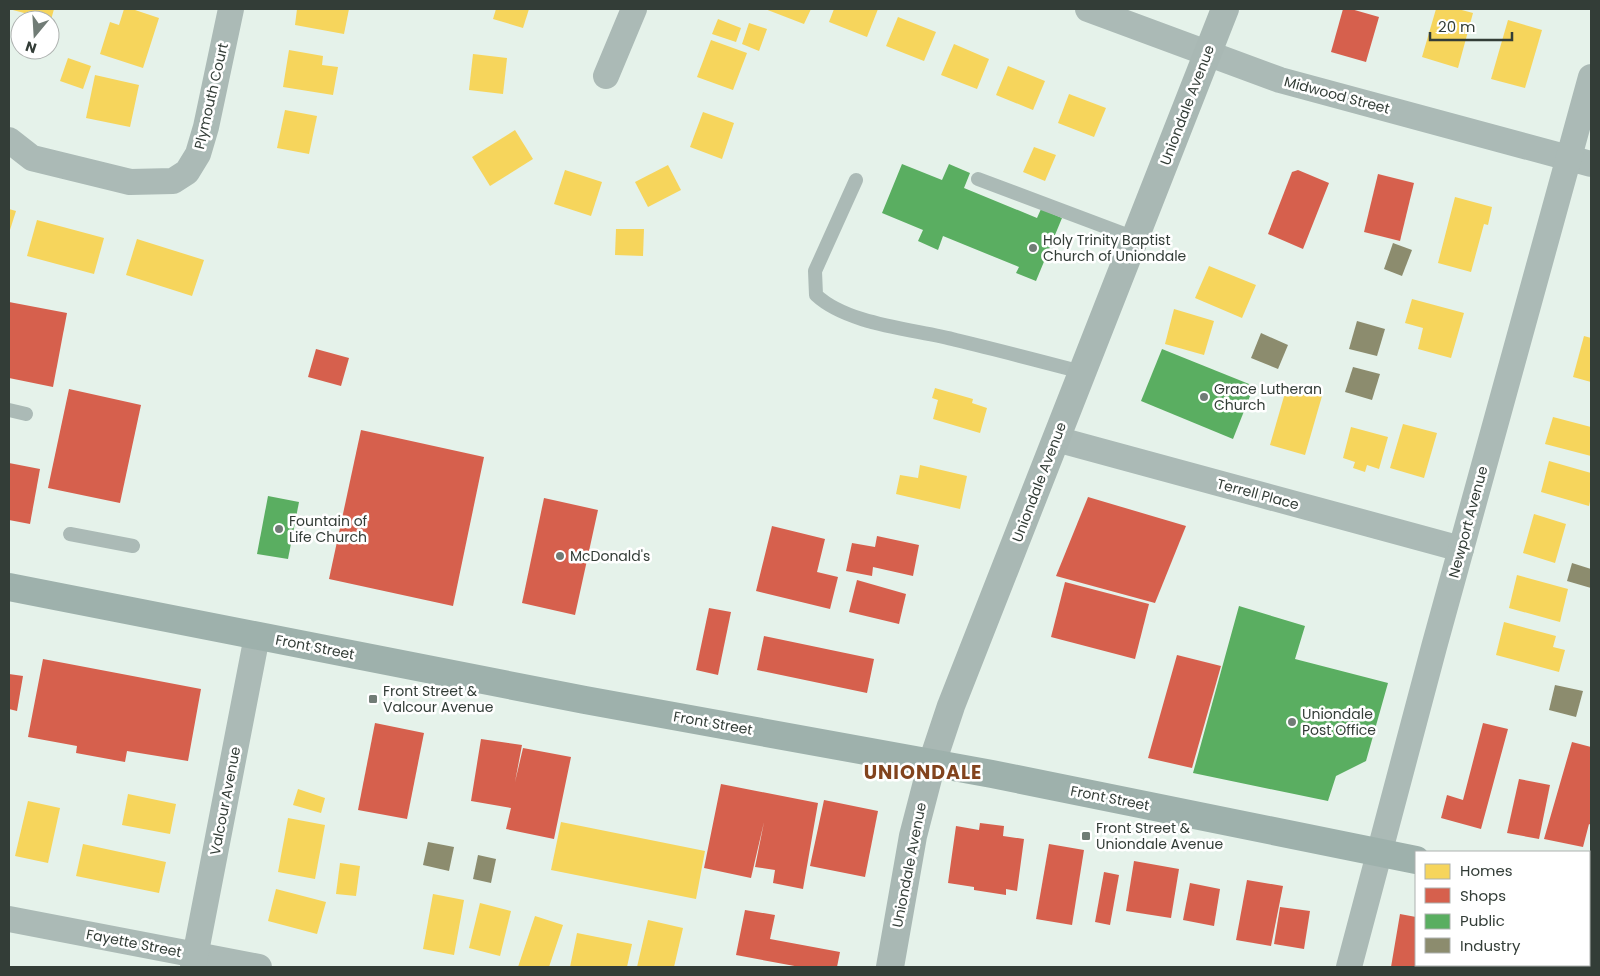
<svg xmlns="http://www.w3.org/2000/svg" width="1600" height="976" font-family="Poppins,sans-serif">
	<style>
		.homes { fill: #f6d55c }
		.shops { fill: #d6604d }
		.public { fill: #5aae61 }
		.industry { fill: #8c8c6e }
		.lines { fill: none; stroke-linecap: round; stroke-linejoin: round }
		.lane { stroke: #abbab6; stroke-width: 14 }
		.street { stroke: #abbab6; stroke-width: 26 }
		.secondary { stroke: #a9b8b4; stroke-width: 28 }
		.primary { stroke: #9eb1ac; stroke-width: 28 }
		.poi-dot { fill: #717c76; stroke: #fff; stroke-width: 2 }
		.labels { text-anchor: middle; stroke-width: 5; stroke-linejoin: round; paint-order: stroke }
		.street-label { font-size: 14px; fill: #333d37; stroke: #fff }
		.poi-label { font-size: 14px; fill: #333d37; stroke: #fff; text-anchor: start }
		.district-label { font-size: 19px; font-weight: bold; letter-spacing: 1px; fill: #82431d; stroke: #fff }
	</style>
	<rect width="100%" height="100%" fill="#e5f2ea"/>
	<g class="homes">
		<polygon points="9,9 54,9 51,20"/>
		<polygon points="124,9 132,9 159,18 143,68 100,54 110,22 119,25"/>
		<polygon points="297,9 349,9 344,34 295,25"/>
		<polygon points="496,9 529,9 523,28 493,19"/>
		<polygon points="765,9 811,9 804,24"/>
		<polygon points="834,9 878,9 867,37 829,22"/>
		<polygon points="1436,9 1458,9 1473,13 1458,68 1422,57"/>
		<polygon points="898,17 936,32 924,61 886,46"/>
		<polygon points="718,19 741,28 736,42 712,34"/>
		<polygon points="1508,20 1542,30 1525,88 1491,79"/>
		<polygon points="749,23 767,29 759,51 742,44"/>
		<polygon points="711,40 747,53 733,90 697,77"/>
		<polygon points="954,44 989,59 977,89 941,75"/>
		<polygon points="289,50 323,56 322,65 338,67 333,95 283,87"/>
		<polygon points="473,54 507,58 503,94 469,90"/>
		<polygon points="68,58 91,66 83,89 60,81"/>
		<polygon points="1008,66 1045,81 1033,110 996,95"/>
		<polygon points="95,75 139,85 130,127 86,118"/>
		<polygon points="1069,94 1106,108 1094,137 1058,123"/>
		<polygon points="285,110 317,116 309,154 277,148"/>
		<polygon points="703,112 734,123 722,159 690,147"/>
		<polygon points="515,130 533,159 490,186 472,157"/>
		<polygon points="1034,147 1056,155 1045,181 1023,172"/>
		<polygon points="668,165 681,190 648,207 635,182"/>
		<polygon points="565,170 602,182 591,216 554,204"/>
		<polygon points="1455,197 1492,207 1488,225 1484,224 1471,272 1438,263"/>
		<polygon points="9,209 16,211 9,233"/>
		<polygon points="37,220 104,238 94,274 27,256"/>
		<polygon points="616,229 644,229 643,256 615,255"/>
		<polygon points="137,239 204,260 192,296 126,275"/>
		<polygon points="1209,266 1256,285 1242,318 1195,298"/>
		<polygon points="1412,299 1464,313 1451,358 1418,349 1423,328 1405,323"/>
		<polygon points="1174,309 1214,321 1204,355 1165,344"/>
		<polygon points="1584,336 1591,338 1591,382 1573,377"/>
		<polygon points="1287,386 1322,396 1305,455 1270,445"/>
		<polygon points="935,388 973,399 972,403 987,408 980,433 933,419 938,400 932,398"/>
		<polygon points="1553,417 1591,427 1591,456 1545,444"/>
		<polygon points="1403,424 1437,433 1424,478 1390,468"/>
		<polygon points="1351,427 1388,437 1379,469 1367,465 1365,472 1353,468 1355,462 1343,458"/>
		<polygon points="1549,461 1591,473 1591,497 1589,506 1541,492"/>
		<polygon points="920,465 967,476 960,509 896,494 900,475 918,478"/>
		<polygon points="1534,514 1566,524 1555,563 1523,553"/>
		<polygon points="1517,575 1568,589 1560,622 1509,608"/>
		<polygon points="1504,622 1556,636 1553,647 1565,650 1559,672 1496,655"/>
		<polygon points="298,789 325,798 321,813 293,805"/>
		<polygon points="128,794 176,804 170,834 122,825"/>
		<polygon points="28,801 60,808 48,863 15,856"/>
		<polygon points="288,818 325,825 315,879 278,872"/>
		<polygon points="561,822 705,851 696,899 551,870"/>
		<polygon points="83,844 166,862 159,893 76,876"/>
		<polygon points="340,863 360,866 356,896 336,894"/>
		<polygon points="276,889 326,902 317,934 268,921"/>
		<polygon points="433,894 464,900 454,955 423,949"/>
		<polygon points="480,903 511,911 500,956 469,948"/>
		<polygon points="535,916 563,925 549,967 518,967"/>
		<polygon points="648,920 683,928 674,967 637,967"/>
		<polygon points="577,933 632,944 627,967 570,967"/>
		<polygon points="1530,965 1568,965 1568,967 1529,967"/>
	</g>
	<g class="shops">
		<polygon points="1343,9 1351,9 1379,17 1366,62 1331,52"/>
		<polygon points="1298,170 1329,183 1303,249 1268,234 1292,172"/>
		<polygon points="1378,174 1414,183 1400,241 1364,232"/>
		<polygon points="9,302 67,313 53,387 9,378"/>
		<polygon points="316,349 349,358 341,386 308,377"/>
		<polygon points="69,389 141,405 120,503 48,488"/>
		<polygon points="361,430 484,457 453,606 329,579"/>
		<polygon points="9,463 40,469 30,524 9,520"/>
		<polygon points="1088,497 1186,526 1155,603 1056,576"/>
		<polygon points="544,498 598,510 575,615 522,603"/>
		<polygon points="772,526 825,539 817,572 838,577 830,609 756,591"/>
		<polygon points="877,536 919,545 913,576 873,567 872,576 846,571 852,543 875,547"/>
		<polygon points="857,580 906,594 899,624 849,612"/>
		<polygon points="1065,582 1149,604 1135,659 1051,637"/>
		<polygon points="709,608 731,612 718,675 696,670"/>
		<polygon points="764,636 874,659 867,693 757,670"/>
		<polygon points="1177,655 1221,666 1192,768 1148,758"/>
		<polygon points="43,659 201,689 188,761 127,751 125,762 76,753 77,746 28,737"/>
		<polygon points="9,674 23,676 17,711 9,709"/>
		<polygon points="375,723 424,733 407,819 358,810"/>
		<polygon points="1483,723 1508,729 1481,829 1441,818 1447,795 1463,800"/>
		<polygon points="481,739 522,745 515,782 523,748 571,757 554,839 506,829 511,808 471,801"/>
		<polygon points="1572,742 1591,747 1591,825 1589,824 1583,847 1544,839"/>
		<polygon points="1519,779 1550,785 1539,839 1507,833"/>
		<polygon points="721,784 818,803 803,889 773,883 775,870 755,867 764,822 751,878 704,868"/>
		<polygon points="824,800 878,811 865,877 810,866"/>
		<polygon points="980,823 1004,826 1003,836 1024,839 1017,891 1006,889 1006,895 974,890 974,887 948,883 956,826 979,830"/>
		<polygon points="1049,844 1084,850 1072,925 1036,919"/>
		<polygon points="1134,861 1179,869 1171,918 1126,911"/>
		<polygon points="1104,872 1119,875 1110,925 1095,922"/>
		<polygon points="1247,880 1283,886 1271,946 1236,940"/>
		<polygon points="1190,883 1220,889 1214,926 1183,920"/>
		<polygon points="1280,907 1310,911 1304,949 1274,944"/>
		<polygon points="745,910 775,915 770,939 840,952 837,967 800,967 736,955"/>
		<polygon points="1400,914 1416,917 1416,965 1426,965 1426,967 1391,967"/>
	</g>
	<g class="public">
		<polygon points="902,164 942,180 949,164 970,173 964,188 1037,218 1041,209 1062,218 1036,281 1016,273 1019,267 943,236 938,250 918,241 923,230 882,213"/>
		<polygon points="1162,349 1254,386 1233,439 1141,401"/>
		<polygon points="268,496 299,502 288,559 257,554"/>
		<polygon points="1239,606 1305,626 1295,659 1388,683 1366,761 1336,776 1328,801 1193,773"/>
	</g>
	<g class="industry">
		<polygon points="1393,243 1412,250 1402,276 1384,269"/>
		<polygon points="1357,321 1385,329 1377,356 1349,349"/>
		<polygon points="1261,333 1288,345 1278,369 1251,358"/>
		<polygon points="1353,367 1380,374 1372,400 1345,392"/>
		<polygon points="1572,563 1591,569 1591,588 1567,581"/>
		<polygon points="1555,685 1583,691 1576,717 1549,710"/>
		<polygon points="428,842 454,847 449,871 423,865"/>
		<polygon points="478,855 496,859 491,883 473,879"/>
	</g>
	<g class="lines">
		<g class="lane">
			<polyline points="978,179 1135,238"/>
			<path d="M856,180L815,271L816,295C848,325 914,329 956,340C998,350 1040,361 1082,372"/>
			<polyline points="9,410 26,414"/>
			<polyline points="70,534 133,546"/>
		</g>
		<g class="street">
			<polyline points="1088,9 1280,80 1591,164"/>
			<polyline points="606,76 634,9"/>
			<polyline points="9,140 32,158 130,182 173,181 187,172 198,154 206,127 231,9"/>
			<polyline points="1056,439 1461,549"/>
			<polyline points="9,919 259,967"/>
			<polyline points="193,967 257,636"/>
			<polyline points="1349,967 1434,647 1591,77"/>
		</g>
		<polyline class="secondary" points="890,967 913,836 932,763 951,706 1225,9"/>
		<g class="primary">
			<polyline points="9,587 585,700 992,774 1416,860"/>
			<polyline points="1589,893 1591,894"/>
		</g>
	</g>
	<g class="poi-dot">
		<circle cx="1033" cy="248" r="5"/>
		<circle cx="1204" cy="397" r="5"/>
		<circle cx="279" cy="529" r="5"/>
		<circle cx="560" cy="556" r="5"/>
		<rect x="368" y="694" width="10" height="10" rx="2.5"/>
		<circle cx="1292" cy="722" r="5"/>
		<rect x="1081" y="831" width="10" height="10" rx="2.5"/>
	</g>
	<g class="labels">
		<g class="street-label">
			<text transform="translate(1337 95) rotate(15)" y="5">Midwood Street</text>
			<text transform="translate(211 96) rotate(-77)" y="5">Plymouth Court</text>
			<text transform="translate(1187 105) rotate(-69)" y="5">Uniondale Avenue</text>
			<text transform="translate(1039 482) rotate(-69)" y="5">Uniondale Avenue</text>
			<text transform="translate(1258 494) rotate(15)" y="5">Terrell Place</text>
			<text transform="translate(1468 522) rotate(-75)" y="5">Newport Avenue</text>
			<text transform="translate(315 647) rotate(11)" y="5">Front Street</text>
			<text transform="translate(713 723) rotate(10)" y="5">Front Street</text>
			<text transform="translate(1110 798) rotate(11)" y="5">Front Street</text>
			<text transform="translate(225 801) rotate(-79)" y="5">Valcour Avenue</text>
			<text transform="translate(909 865) rotate(-79)" y="5">Uniondale Avenue</text>
			<text transform="translate(134 943) rotate(11)" y="5">Fayette Street</text>
		</g>
		<g class="poi-label">
			<text x="1043" y="245">Holy Trinity Baptist<tspan x="1043" dy="16">Church of Uniondale</tspan></text>
			<text x="1214" y="394">Grace Lutheran<tspan x="1214" dy="16">Church</tspan></text>
			<text x="289" y="526">Fountain of<tspan x="289" dy="16">Life Church</tspan></text>
			<text x="570" y="561">McDonald's</text>
			<text x="383" y="696">Front Street &amp;<tspan x="383" dy="16">Valcour Avenue</tspan></text>
			<text x="1302" y="719">Uniondale<tspan x="1302" dy="16">Post Office</tspan></text>
			<text x="1096" y="833">Front Street &amp;<tspan x="1096" dy="16">Uniondale Avenue</tspan></text>
		</g>
		<g class="district-label">
			<text x="923" y="779">UNIONDALE</text>
		</g>
	</g>
	<rect width="1600" height="976" fill="none" stroke="#333d37" stroke-width="20"/>
	<rect x="1415" y="851" width="175" height="115" fill="#ffffff" stroke="#adb1af"/>
	<rect x="1425" y="864" width="25" height="15" fill="#f6d55c" stroke="#adb1af"/>
	<text x="1460" y="876" font-size="15" fill="#333d37">Homes</text>
	<rect x="1425" y="888" width="25" height="15" fill="#d6604d" stroke="#adb1af"/>
	<text x="1460" y="901" font-size="15" fill="#333d37">Shops</text>
	<rect x="1425" y="914" width="25" height="15" fill="#5aae61" stroke="#adb1af"/>
	<text x="1460" y="926" font-size="15" fill="#333d37">Public</text>
	<rect x="1425" y="938" width="25" height="15" fill="#8c8c6e" stroke="#adb1af"/>
	<text x="1460" y="951" font-size="15" fill="#333d37">Industry</text>
	<g transform="translate(35 35) rotate(198)"><circle r="24" fill="#ffffff" stroke="#adb1af"/>
	<path d="M0-4L9 19L0 12L-9 19Z" fill="#717c76"/>
	<text y="-8" font-size="14" font-weight="bold" text-anchor="middle" fill="#333d37">N</text>
	</g>
	<path d="M1430 32v8h82v-8" fill="none" stroke="#333d37" stroke-width="2.5"/>
	<text x="1438" y="32" font-size="15" fill="#333d37" stroke="#ffffff" stroke-width="4" paint-order="stroke">20 m</text>
</svg>
